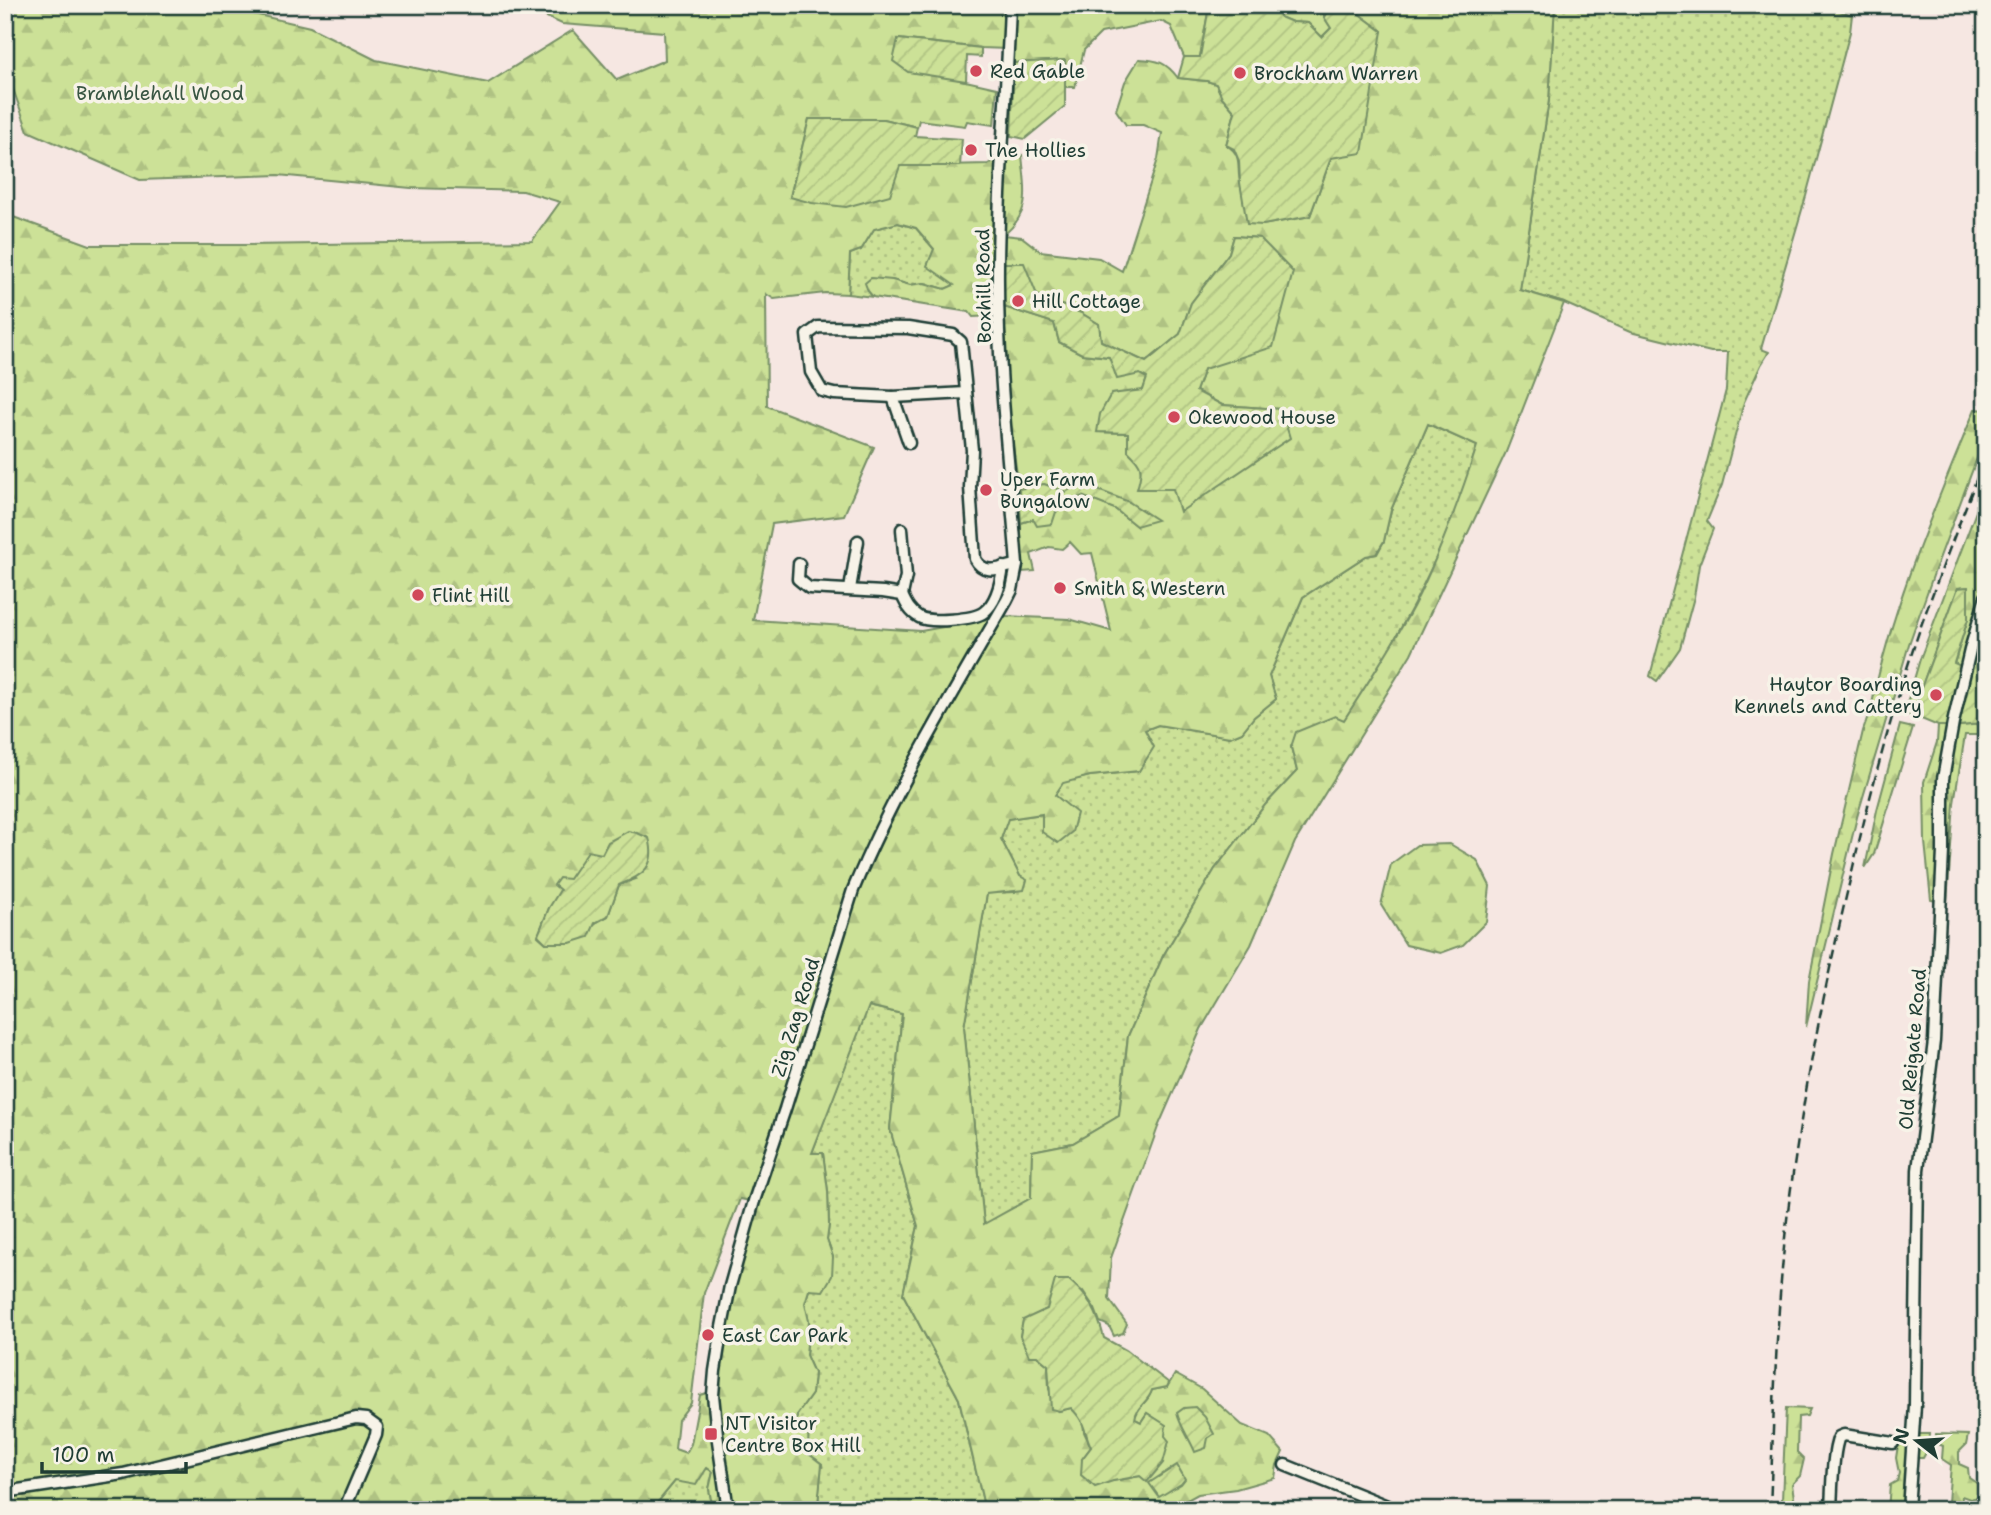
<svg xmlns="http://www.w3.org/2000/svg" width="1991" height="1515" font-family="'Shantell Sans',sans-serif">
	<style>
		.grass { fill: url(#grass-dots); stroke: #768f66; stroke-width: 2 }
		.forest { fill: url(#forest-firs); stroke: #768f66; stroke-width: 2; fill-rule: evenodd }
		.garden { fill: url(#garden-furrows); stroke: #768f66; stroke-width: 2 }
		.lines { fill: none; stroke-linecap: round; stroke-linejoin: round }
		.street-casing { stroke: #1f3d34; stroke-width: 15 }
		.street { stroke: #f7f3e8; stroke-width: 10 }
		.rail { stroke: #1f3d34; stroke-width: 2.5; stroke-dasharray: 10 5; stroke-linecap: butt }
		.poi-dot { fill: #d1495b; stroke: #f7f3e8; stroke-width: 2.5 }
		.labels { text-anchor: middle; stroke-width: 7; stroke-linejoin: round; paint-order: stroke }
		.poi-label { font-size: 19px; fill: #1f3d34; stroke: #f7f3e8; text-anchor: start }
		.park-label { font-size: 19px; fill: #395643; stroke: #f7f3e8 }
		.street-label { font-size: 19px; fill: #1f3d34; stroke: #f7f3e8 }
	</style>
	<defs>
		<pattern id="grass-dots" width="8" height="8" patternUnits="userSpaceOnUse" patternTransform="scale(1.75)"><rect width="8" height="8" fill="#cce197"/><path d="M2 2h.1M6 6h.1" fill="none" stroke="#afc283" stroke-width="1.8" stroke-linecap="round"/></pattern>
		<pattern id="forest-firs" width="22" height="20" patternUnits="userSpaceOnUse" patternTransform="scale(1.75)"><rect width="22" height="20" fill="#cce197"/><path d="M5 1l3.5 6h-7zM16 11l3.5 6h-7z" fill="#afc283"/></pattern>
		<pattern id="garden-furrows" width="10" height="10" patternUnits="userSpaceOnUse" patternTransform="scale(1.75)"><rect width="10" height="10" fill="#cce197"/><path d="M-1 1l2-2M0 10L10 0M9 11l2-2" fill="none" stroke="#afc283"/></pattern>
	</defs>
	<rect width="100%" height="100%" fill="#f6e7e2"/>
	<filter id="ink" filterUnits="userSpaceOnUse"><feTurbulence type="fractalNoise" baseFrequency=".0143" numOctaves="2"/><feDisplacementMap in="SourceGraphic" scale="14" xChannelSelector="R" yChannelSelector="G"/><feConvolveMatrix kernelMatrix="1 2 1 2 8 2 1 2 1" color-interpolation-filters="sRGB"/></filter>
	<g filter="url(#ink)">
		<g class="grass">
			<polygon points="1555,5 1821,5 1852,15 1850,32 1806,196 1761,349 1769,352 1761,365 1744,402 1722,485 1707,521 1713,529 1699,565 1694,597 1680,648 1657,681 1650,676 1726,390 1728,352 1711,352 1630,332 1564,303 1520,290 1549,100"/>
			<polygon points="898,223 916,228 934,249 955,285 945,289 925,283 910,285 892,280 868,291 873,297 848,294 850,254 861,250 874,229"/>
			<polygon points="1428,424 1477,446 1457,508 1437,556 1414,604 1389,650 1344,721 1291,747 1297,771 1266,804 1215,869 1163,956 1128,1036 1119,1116 1073,1143 1032,1151 1031,1198 984,1225 964,1027 987,893 1015,892 1020,876 1001,839 1007,819 1043,814 1063,782 1090,776 1139,771 1145,730 1158,725 1230,737 1242,732 1254,717 1276,699 1269,676 1303,597 1366,556 1377,554 1384,541 1391,510"/>
			<polygon points="868,1006 902,1014 890,1129 918,1226 903,1294 959,1399 985,1510 870,1510 866,1507 863,1510 819,1510 818,1504 822,1464 809,1454 796,1425 797,1415 812,1394 814,1373 806,1356 809,1321 805,1303 809,1290 833,1257 827,1240 829,1225 828,1191 823,1154 812,1153"/>
			<polygon points="707,1468 713,1472 709,1489 713,1510 601,1510 629,1504 653,1508 675,1481"/>
		</g>
		<g class="forest">
			<path d="M5,5H214L310,27L376,60L488,83L573,30L617,80L665,60L664,32L562,24L520,5H1204L1209,7L1200,57H1184L1171,26L1161,21L1101,33L1084,50L1075,87H1065V60L1014,63L1008,49L981,48L898,39L908,71L939,75L997,88L994,125L967,121L965,126L919,120L917,127L884,119H809L790,197L900,166L988,164L1010,150L1022,155C1025,190 1033,210 1004,235L1022,237L1040,251L1099,258L1122,271L1158,159L1162,133L1143,125H1126L1116,110L1125,82L1139,59C1158,60 1166,62 1178,78L1207,81L1216,84L1222,97L1235,112L1226,145C1245,156 1235,169 1241,185C1246,199 1256,212 1263,225L1310,216L1331,158L1382,31L1347,5H1555L1549,100L1520,290L1564,303L1506,452L1411,654L1295,842L1251,945L1201,1029L1158,1127L1111,1258L1109,1299L1127,1324L1123,1333L1114,1336L1109,1326L1100,1322L1095,1309L1083,1291L1023,1321L1020,1336L1037,1356L1048,1365L1049,1389L1059,1411L1071,1408L1083,1420L1084,1432L1091,1447L1082,1459L1113,1481L1140,1476L1165,1436V1425L1147,1413L1141,1422L1135,1419C1137,1406 1149,1402 1152,1390L1167,1387L1175,1374L1202,1389L1242,1425L1269,1436L1283,1452L1277,1465L1275,1478L1236,1489L1198,1494L1174,1507V1510H985L959,1399L903,1294L918,1226L890,1129L902,1014L869,1006L812,1153H823L828,1191L829,1225L827,1240L833,1257L832,1276L823,1291L809,1290L805,1303L809,1321L806,1355L814,1373L812,1394L797,1415L796,1425L808,1433L809,1454L822,1464L818,1504L819,1510H713L709,1489L713,1472L707,1468L696,1485L675,1481L653,1508L629,1504L601,1510H5V214L90,245H243L532,241L560,202L523,191L411,188L278,175L140,180L28,131L8,75H5ZM898,223L916,228L934,249L927,266L954,285L945,289L924,283L910,285L892,280L871,278L865,283L868,291L873,297L969,312L973,317L993,316L991,266L1002,263H1023L1037,296L1081,313L1099,324L1101,341L1146,362L1180,334L1191,303L1229,253L1234,236L1259,238L1274,253L1204,369L1196,391L1222,405L1280,409L1141,475L1140,463L1128,451V433L1098,432L1143,390L1147,378L1109,357L1082,354L1059,342L1054,323L1004,307L1009,418L1019,489L1044,484L1066,492L1129,502L1136,526L1115,509L1082,496L1056,512L1021,523V572L1035,571L1031,554L1049,547L1062,549L1070,542L1081,554L1092,553L1111,631L1069,619L1005,616L921,631L753,620L772,524L844,515L874,447L767,406L766,294L774,299L825,293L848,294L850,254L861,250L874,229ZM1428,424L1477,446C1459,501 1440,554 1414,605C1393,645 1368,682 1344,720L1335,716L1296,732L1291,747L1297,771L1266,804L1215,869L1163,956L1128,1036L1119,1116L1073,1143L1032,1151L1031,1198L984,1224L964,1027L987,894L1024,890L1027,880L1020,876L1001,839L1008,819L1042,814V832L1058,843L1072,832L1077,813L1055,795L1063,783L1090,776L1139,771L1154,747L1145,730L1158,725L1230,737L1242,732L1254,717L1276,699L1269,676L1303,597L1366,556L1376,554L1384,541L1391,510ZM602,854L636,879L619,885L608,916L595,923L570,943H546L538,936L549,908L578,867ZM740,1199L750,1201L713,1353L710,1377V1392L700,1395L691,1444L686,1453L675,1449L678,1420L691,1403L704,1293Z"/>
			<polygon points="1278,5 1321,5 1324,17 1331,28 1322,37 1308,23 1292,22 1280,17"/>
			<path d="M1975,409L1986,410V434L1935,570L1909,644L1890,709L1872,704C1893,602 1936,505 1975,409Z"/>
			<polygon points="1986,485 1986,749 1983,735 1965,735 1954,803 1947,903 1931,900 1925,842 1924,782 1937,742 1938,726 1961,726 1982,724 1981,684 1984,657 1969,669 1954,664 1968,619 1968,587 1958,588 1920,691 1914,716 1904,714 1920,659"/>
			<polygon points="1870,711 1887,717 1857,817 1806,1027 1809,981 1834,854 1863,731"/>
			<polygon points="1900,725 1913,728 1874,854 1865,868 1877,810"/>
			<polygon points="1450,844 1477,860 1490,886 1486,922 1463,945 1441,953 1406,945 1381,905 1391,864 1417,845"/>
			<polygon points="1786,1408 1810,1409 1807,1416 1798,1417 1797,1452 1804,1459 1800,1476 1792,1484 1795,1505 1786,1504 1782,1500"/>
			<polygon points="1907,1434 1906,1478 1903,1510 1888,1510 1890,1485 1897,1481 1899,1473 1896,1458 1899,1439"/>
			<polygon points="1918,1434 1930,1434 1929,1447 1923,1458 1917,1458"/>
			<polygon points="1936,1434 1968,1435 1966,1445 1959,1452 1959,1464 1968,1468 1969,1478 1978,1484 1978,1497 1970,1499 1962,1496 1960,1510 1944,1510 1948,1502 1951,1465 1942,1459 1943,1446 1936,1443"/>
		</g>
		<g class="garden">
			<polygon points="1204,5 1278,5 1280,17 1292,22 1308,23 1322,37 1331,28 1324,17 1331,5 1347,5 1382,31 1362,153 1331,158 1310,216 1263,225 1247,224 1240,183 1239,161 1234,149 1226,145 1235,112 1222,97 1216,84 1207,81 1178,78 1184,57 1200,57 1209,7"/>
			<polygon points="898,39 981,48 981,57 967,56 966,81 908,72 893,61"/>
			<polygon points="1065,60 1065,106 1025,139 1011,136 1014,63"/>
			<polygon points="809,119 884,119 917,127 915,136 962,139 960,166 900,166 890,195 846,207 812,203 790,197"/>
			<path d="M1234,236L1260,238L1293,272L1273,347L1204,369L1196,391L1222,405L1281,409L1290,438L1180,512L1173,489H1137C1143,469 1143,465 1128,451V433L1097,432L1100,414L1111,394L1143,390L1147,378L1140,374L1117,379L1109,357L1082,354L1059,342L1054,323L1004,307L1002,263H1024L1037,295L1081,313L1099,324L1101,341L1146,362L1180,334L1191,303L1229,253Z"/>
			<polygon points="1080,483 1129,502 1157,520 1136,526 1115,509 1082,496 1056,512 1052,524 1037,526 1033,519 1021,523 1019,489 1044,484 1066,492"/>
			<polygon points="1968,587 1968,619 1954,663 1961,666 1948,726 1938,726 1914,716 1920,691 1958,588"/>
			<polygon points="1975,654 1984,657 1981,684 1982,724 1958,726 1969,669"/>
			<path d="M628,831L637,833L649,838C657,866 643,876 619,885L608,916L595,923L589,937L570,943H546L538,935L549,908L560,890L554,885L559,878L569,879L588,851L602,854L608,842Z"/>
			<path d="M1055,1280H1069C1090,1298 1097,1311 1104,1338L1126,1350L1169,1383L1167,1387L1152,1390C1149,1402 1136,1406 1135,1419L1141,1422L1147,1413L1166,1425L1165,1436L1169,1441L1163,1463L1147,1482L1140,1476L1113,1481L1095,1487L1081,1475L1082,1459L1091,1447C1083,1429 1086,1423 1071,1408L1059,1411L1051,1409L1048,1365L1037,1356H1029L1020,1336L1023,1320L1047,1309Z"/>
			<path d="M1195,1407L1205,1417L1214,1434L1208,1438L1206,1448L1195,1452C1190,1439 1180,1426 1177,1413L1184,1408Z"/>
			<polygon points="1177,1465 1185,1479 1181,1484 1159,1497 1149,1483"/>
		</g>
		<g class="lines">
			<g class="street-casing">
				<g id="street">
					<path d="M893,397L834,394L822,391L811,372L807,335L818,327L908,328L953,335L961,342L972,450L970,487L975,559C984,576 1000,568 1017,565"/>
					<polyline points="909,443 893,397 966,393"/>
					<path d="M799,564L798,579L809,588L883,592L902,595C906,604 910,612 919,617C929,623 974,620 984,612C997,602 1001,583 1003,567"/>
					<polyline points="850,589 858,541"/>
					<polyline points="902,595 906,576 902,529"/>
					<polyline points="1285,1465 1397,1510"/>
					<polyline points="5,1492 123,1474 356,1418 366,1419 377,1427 376,1435 344,1510"/>
					<path d="M728,1510L717,1434L713,1395L715,1371L722,1327L730,1286L754,1201L785,1109L853,890C895,789 952,695 1007,600L1012,590L1017,565C1010,471 998,377 998,283C997,190 1007,98 1010,5"/>
					<path d="M1831,1510C1832,1492 1832,1452 1839,1437L1844,1435L1893,1443"/>
					<polyline points="1908,1510 1915,1405 1918,1170 1934,1041 1943,851 1943,779 1953,723 1970,650 1986,597"/>
				</g>
			</g>
			<use href="#street" class="street"/>
			<path class="rail" d="M1770,1510C1774,1410 1776,1310 1788,1211C1802,1099 1824,989 1850,880C1870,793 1893,707 1922,623C1942,567 1964,511 1986,455"/>
		</g>
	</g>
	<g class="poi-dot">
		<circle cx="976" cy="71" r="7"/>
		<circle cx="1240" cy="73" r="7"/>
		<circle cx="971" cy="150" r="7"/>
		<circle cx="1018" cy="301" r="7"/>
		<circle cx="1174" cy="417" r="7"/>
		<circle cx="986" cy="490" r="7"/>
		<circle cx="1060" cy="588" r="7"/>
		<circle cx="418" cy="595" r="7"/>
		<circle cx="1936" cy="695" r="7"/>
		<circle cx="708" cy="1335" r="7"/>
		<rect x="704" y="1427" width="14" height="14" rx="3.5"/>
	</g>
	<g class="labels">
		<g class="poi-label">
			<text x="990" y="78">Red Gable</text>
			<text x="1254" y="80">Brockham Warren</text>
			<text x="985" y="157">The Hollies</text>
			<text x="1032" y="308">Hill Cottage</text>
			<text x="1188" y="424">Okewood House</text>
			<text x="1000" y="486">Uper Farm<tspan x="1000" dy="22">Bungalow</tspan></text>
			<text x="1074" y="595">Smith &amp; Western</text>
			<text x="432" y="602">Flint Hill</text>
			<text x="1922" y="691" text-anchor="end">Haytor Boarding<tspan x="1922" dy="22">Kennels and Cattery</tspan></text>
			<text x="722" y="1342">East Car Park</text>
			<text x="725" y="1430">NT Visitor<tspan x="725" dy="22">Centre Box Hill</tspan></text>
		</g>
		<g class="park-label">
			<text x="160" y="100">Bramblehall Wood</text>
		</g>
		<g class="street-label">
			<text transform="translate(983 286) rotate(-91)" y="7">Boxhill Road</text>
			<text transform="translate(795 1017) rotate(-73)" y="7">Zig Zag Road</text>
			<text transform="translate(1912 1049) rotate(-85)" y="7">Old Reigate Road</text>
		</g>
	</g>
	<rect width="1991" height="1515" fill="none" stroke="#f7f3e8" stroke-width="28"/>
	<rect x="14" y="14" width="1963" height="1487" fill="none" stroke="#1f3d34" stroke-width="2.5" filter="url(#ink)"/>
	<g transform="translate(1917 1441) rotate(287)" stroke="#f7f3e8" stroke-width="5" paint-order="stroke">
	<path d="M0-5L12 26L0 18L-12 26Z" fill="#1f3d34"/>
	<text y="-10" font-size="19" font-weight="bold" text-anchor="middle" fill="#1f3d34">N</text>
	</g>
	<path d="M42 1462v10h144v-10" fill="none" stroke="#1f3d34" stroke-width="3.5"/>
	<text x="52" y="1462" font-size="21" fill="#1f3d34" stroke="#f7f3e8" stroke-width="5" paint-order="stroke">100 m</text>
</svg>
